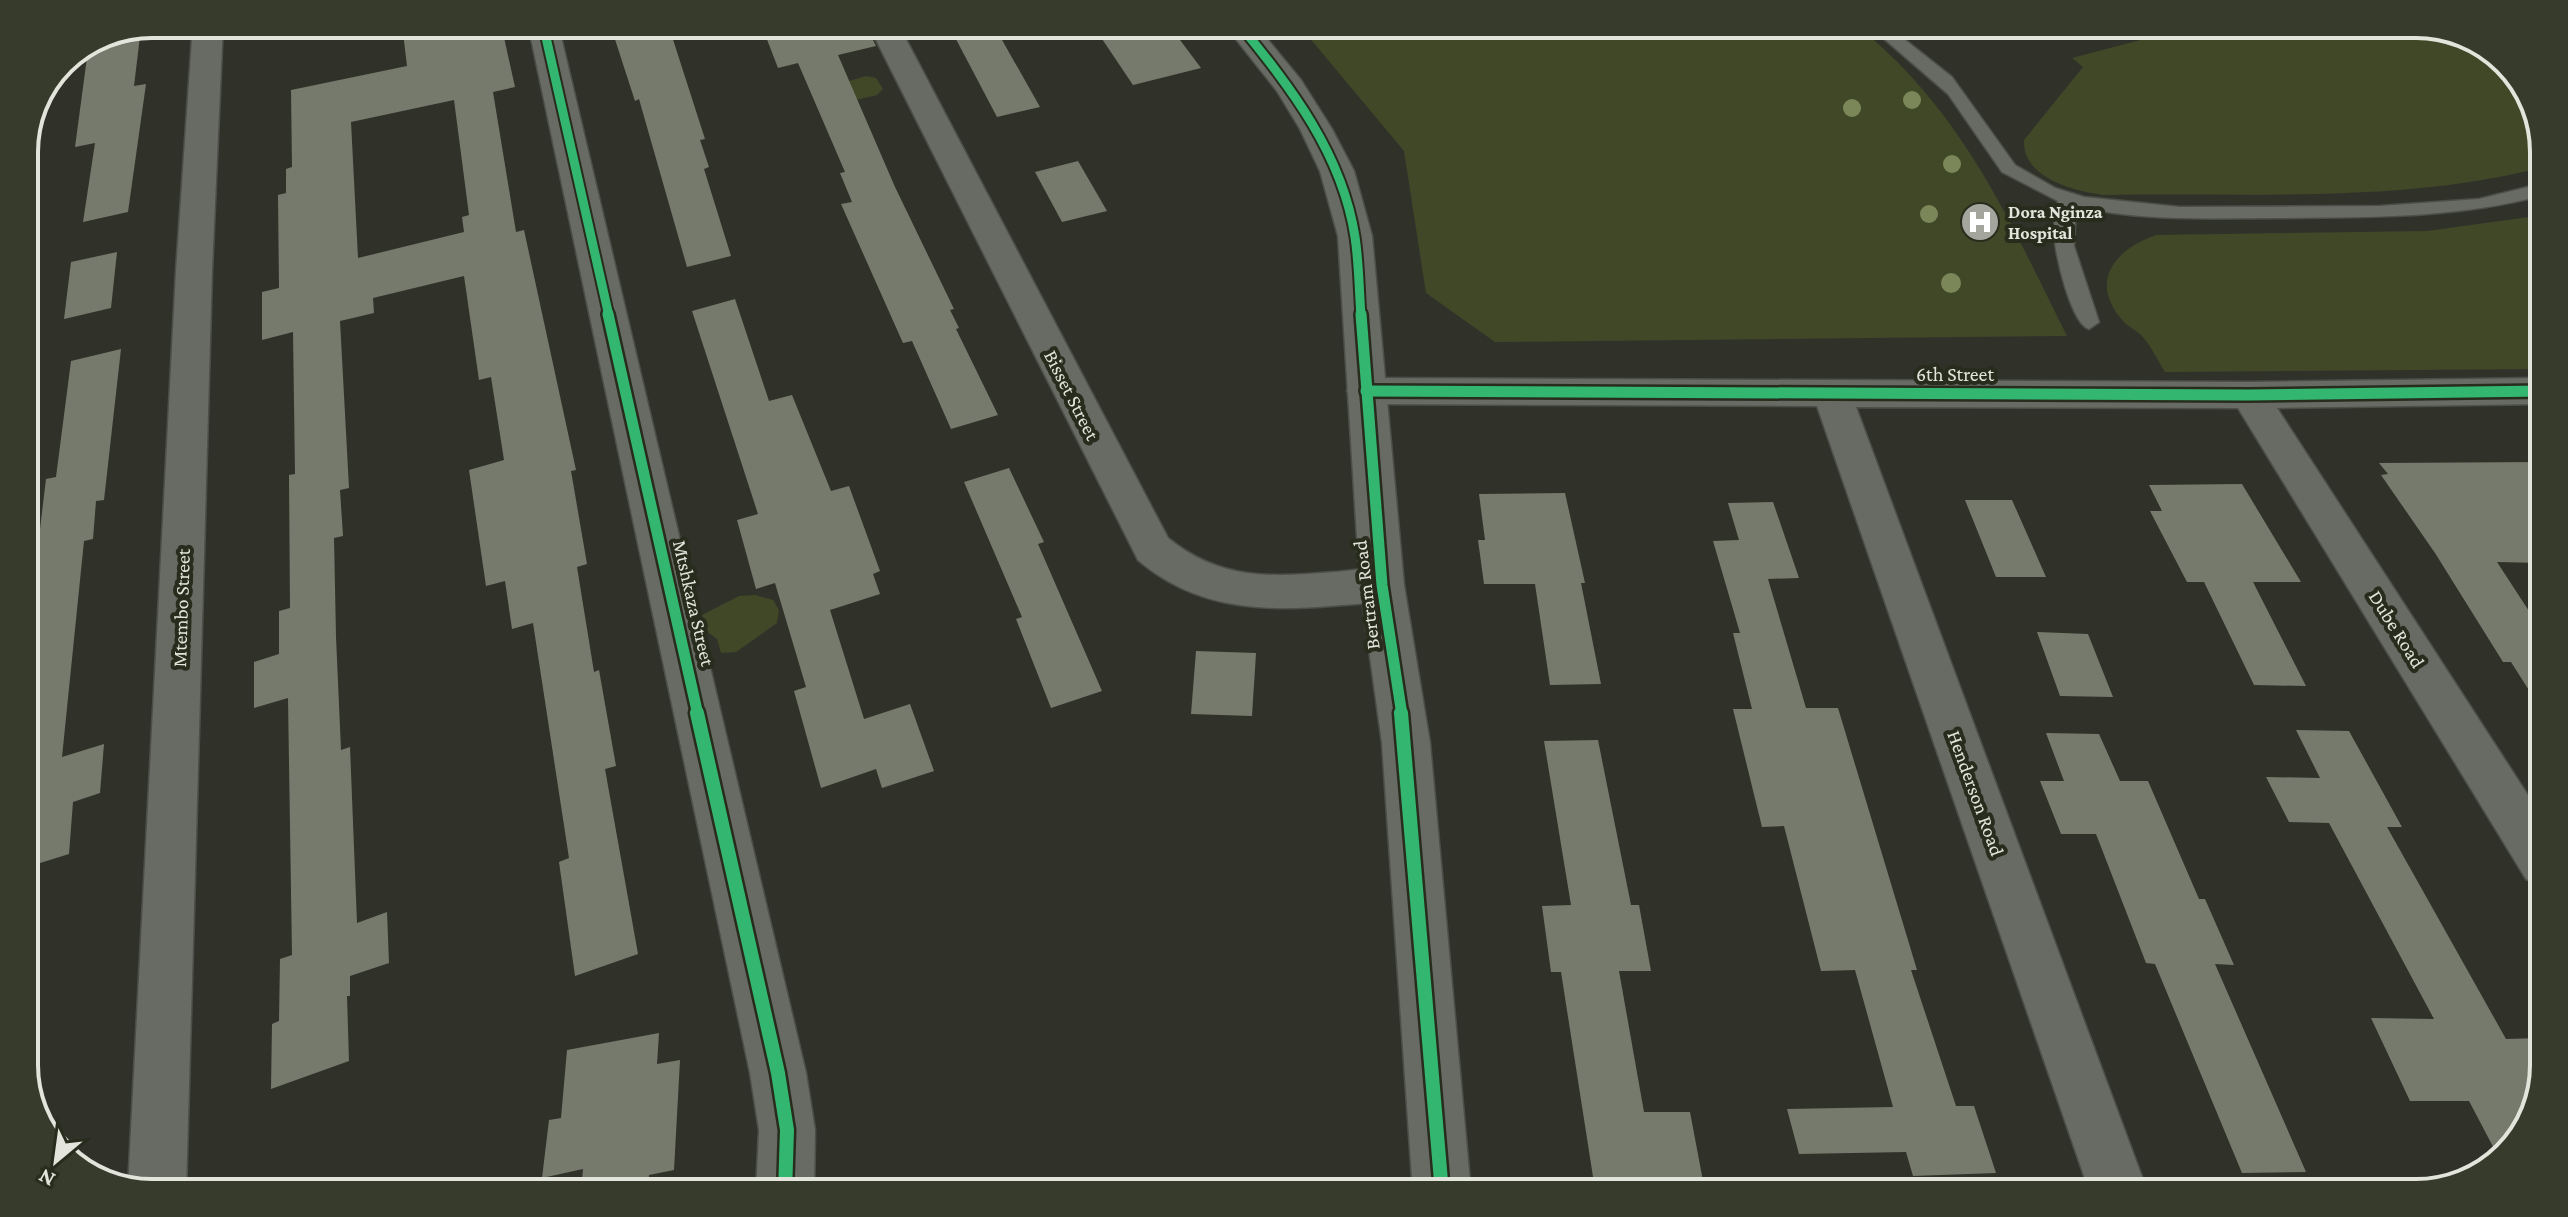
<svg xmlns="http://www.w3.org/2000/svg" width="2568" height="1217" font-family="'Crimson Pro',serif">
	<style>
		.green { fill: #414828 }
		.building { fill: #767a6c; fill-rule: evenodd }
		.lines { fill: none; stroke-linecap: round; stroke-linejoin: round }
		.lane-casing { stroke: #4c4e48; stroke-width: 3 }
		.street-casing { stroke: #4c4e48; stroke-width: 3 }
		.secondary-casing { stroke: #4c4e48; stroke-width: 3 }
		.lane { fill: #686a64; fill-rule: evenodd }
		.street { fill: #686a64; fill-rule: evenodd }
		.secondary { fill: #686a64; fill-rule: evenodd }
		.cycleway-far2-casing { stroke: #282c1d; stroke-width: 13 }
		.cycleway-far1-casing { stroke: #282c1d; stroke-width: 16 }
		.cycleway-casing { stroke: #282c1d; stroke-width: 19 }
		.cycleway-far2 { stroke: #33b770; stroke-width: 9 }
		.cycleway-far1 { stroke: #33b770; stroke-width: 11 }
		.cycleway { stroke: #33b770; stroke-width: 14 }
		.tree { fill: #7c8759 }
		.labels { text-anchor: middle; stroke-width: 8; stroke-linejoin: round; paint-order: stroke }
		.far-poi-label { font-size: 18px; font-weight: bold; fill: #e3e5dc; stroke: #282c1d; text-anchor: start }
		.street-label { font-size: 20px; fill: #e3e5dc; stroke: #282c1d }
		.rim { fill: none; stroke: #e3e5dc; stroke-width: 4 }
	</style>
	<rect width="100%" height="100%" fill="#30322a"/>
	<g class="green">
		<path d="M1298,24H1855C1963,111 2007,216 2067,336L1495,342L1426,293L1404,151Z"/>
		<path d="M2201,24H2416L2472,37L2523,81L2544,144V167C2400,204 2250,192 2103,195C2074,191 2022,178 2024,140L2083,67L2072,58Z"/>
		<polygon points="866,76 876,78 883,89 877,95 856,100 846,82"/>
		<path d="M2544,215V369L2165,372C2158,361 2151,345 2141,335C2137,331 2131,328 2126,324C2087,284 2113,250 2156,235L2427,231Z"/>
		<polygon points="755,595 773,600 779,610 777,623 736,652 721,653 717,639 706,631 702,615 739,596"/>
	</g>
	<g class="building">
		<path d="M402,24H501L515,87L493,92L516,232L524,230L576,470L571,471L587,564L577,567L594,672L599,670L616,766L605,769L638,954L575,976L559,862L569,858L533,623L512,629L505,581L486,586L469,470L504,460L491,377L479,380L464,276L373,298L374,313L340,321L349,488L340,490L343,536L334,538L336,637L341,750L350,747L357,923L387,912L389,963L350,976V996H347L349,1061L271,1089L272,1024L279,1021L280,959L292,955L288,698L254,708V662L279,654V611L290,608L289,475L295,474L293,332L262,340V292L279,288L278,195L286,193V169L292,167L291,90L407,66ZM454,100L469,215L462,217L464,232L358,258L351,122Z"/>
		<polygon points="610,24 668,24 705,139 700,140 709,167 704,169 731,256 687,267 639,99 635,101"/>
		<polygon points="761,24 865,24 876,46 838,55 895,187 954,309 950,310 959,328 956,329 998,415 951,429 912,341 903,343 841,204 852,202 840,173 845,172 798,63 778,68"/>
		<polygon points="948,24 993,24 1040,107 997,117"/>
		<polygon points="1092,24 1168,24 1201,68 1133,85"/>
		<polygon points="141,28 134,86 146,84 128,212 83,222 95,143 75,147 88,50"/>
		<polygon points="1078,161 1107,211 1062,222 1035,172"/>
		<polygon points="117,252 111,308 64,319 71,262"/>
		<polygon points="735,299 769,401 792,395 831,491 849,486 880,571 873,574 880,594 830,610 864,719 910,704 934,771 882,788 876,769 821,788 794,691 806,687 775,583 756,589 737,520 758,514 692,311"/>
		<polygon points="121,349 104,500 96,501 93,539 84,541 62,757 104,744 100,793 73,802 69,854 24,868 24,614 30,612 46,479 56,477 71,361"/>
		<polygon points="2544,462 2544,563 2497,562 2544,634 2544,714 2511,662 2503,662 2435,553 2381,475 2388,474 2379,463"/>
		<polygon points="1009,468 1044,542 1038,544 1102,691 1051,708 1016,619 1022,617 964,482"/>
		<polygon points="2242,484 2301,582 2253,582 2306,686 2254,685 2204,582 2187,582 2150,511 2162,511 2149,485"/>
		<polygon points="1565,493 1585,583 1581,583 1601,684 1550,685 1535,584 1484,584 1478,540 1485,540 1479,494"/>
		<polygon points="1965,500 2012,500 2046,577 1996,577"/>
		<polygon points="1773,502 1799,578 1768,579 1806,708 1838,708 1917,970 1911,970 1956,1106 1974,1106 1996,1173 1913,1176 1906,1152 1799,1154 1787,1109 1893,1107 1855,970 1821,971 1784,826 1762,827 1733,709 1752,709 1733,633 1740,633 1713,541 1739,540 1728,503"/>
		<polygon points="2037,632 2088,634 2113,697 2060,696"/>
		<polygon points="1196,651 1256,653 1252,716 1191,714"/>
		<polygon points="2296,730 2349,731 2402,827 2387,827 2506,1039 2544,1038 2544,1065 2531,1121 2499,1158 2469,1101 2410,1101 2371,1018 2434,1019 2329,823 2289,822 2266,777 2320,778"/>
		<polygon points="2046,733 2099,734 2120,781 2148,781 2199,899 2205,899 2234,965 2215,964 2306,1172 2242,1173 2155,964 2146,963 2096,834 2061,834 2040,781 2064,781"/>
		<polygon points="1598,740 1631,905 1639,905 1651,971 1619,971 1644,1112 1690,1112 1703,1181 1594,1183 1561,972 1551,972 1542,906 1571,905 1544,741"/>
		<polygon points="659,1033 657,1064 680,1060 674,1170 649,1175 648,1193 581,1193 583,1169 542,1178 549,1120 561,1118 567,1050"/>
	</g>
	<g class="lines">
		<g class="lane-casing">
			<path id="lane" d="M1867,24H1885L1952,77L2015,165L2055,188L2084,197L2180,207L2380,206L2479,199L2544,183V195C2455,219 2368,217 2277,218C2209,218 2142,222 2076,206L2074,246L2099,322L2089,329C2071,324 2054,251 2054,232C2054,221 2056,211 2058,201L2002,172L1948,94Z"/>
		</g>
		<g class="street-casing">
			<g id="street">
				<polygon points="193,24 223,24 212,271 186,1193 152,1193 128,1187 176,271"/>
				<polygon points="528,24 558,24 806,1073 815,1130 814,1193 756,1193 759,1130 750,1073"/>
				<path d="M868,24H898L1168,538C1221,581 1271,577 1335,572C1357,570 1377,566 1397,573L1404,585L1397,597C1376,604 1353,604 1330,606C1260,612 1194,608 1138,560Z"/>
				<polygon points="1366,378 2249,382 2544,378 2544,404 2277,408 2544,820 2544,886 2526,879 2238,408 1856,407 2148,1193 2090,1193 1817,406 1366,404 1352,400 1347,391 1352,382"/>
			</g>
		</g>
		<g class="secondary-casing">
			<polygon id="secondary" points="1224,24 1255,24 1301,80 1332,129 1354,171 1372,236 1404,585 1430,743 1471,1193 1413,1193 1382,743 1360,585 1338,236 1320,171 1300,129 1277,91"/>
		</g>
		<use href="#lane" class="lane"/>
		<use href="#street" class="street"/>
		<use href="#secondary" class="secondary"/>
		<g class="cycleway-far2-casing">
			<g id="cycleway-far2">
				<polyline points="543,24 609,316"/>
				<path d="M1239,24C1291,88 1342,153 1355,237C1359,263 1359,290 1361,316"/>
			</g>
		</g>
		<g class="cycleway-far1-casing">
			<g id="cycleway-far1">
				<polyline points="608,314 698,715"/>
				<polyline points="1361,314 1382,585 1402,715"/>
				<polyline points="1366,391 2249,395 2544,391"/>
			</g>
		</g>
		<g class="cycleway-casing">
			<g id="cycleway">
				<polyline points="697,713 778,1073 787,1130 785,1193"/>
				<polyline points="1401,713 1442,1193"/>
			</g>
		</g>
		<use href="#cycleway-far2" class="cycleway-far2"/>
		<use href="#cycleway-far1" class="cycleway-far1"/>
		<use href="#cycleway" class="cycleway"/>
	</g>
	<g class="tree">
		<circle cx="1912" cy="100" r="9"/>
		<circle cx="1852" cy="108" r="9"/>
		<circle cx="1952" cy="164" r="9"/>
		<circle cx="1929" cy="214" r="9"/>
		<circle cx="1951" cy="283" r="10"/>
	</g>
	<defs>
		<g id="hospital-disc" transform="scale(2)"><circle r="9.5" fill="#a4a69e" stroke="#282c1d"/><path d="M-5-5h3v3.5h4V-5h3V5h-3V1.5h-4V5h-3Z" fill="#fff"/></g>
	</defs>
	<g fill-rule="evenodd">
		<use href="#hospital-disc" x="1980" y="222"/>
	</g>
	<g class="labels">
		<g class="far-poi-label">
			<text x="2008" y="218">Dora Nginza<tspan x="2008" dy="21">Hospital</tspan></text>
		</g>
		<g class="street-label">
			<text x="1955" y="381">6th Street</text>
			<text transform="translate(1072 395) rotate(63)" y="7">Bisset Street</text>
			<text transform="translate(1366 595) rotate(-97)" y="7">Bertram Road</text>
			<text transform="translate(694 603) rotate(77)" y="7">Mtshkaza Street</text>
			<text transform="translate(181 608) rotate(-88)" y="7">Mtembo Street</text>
			<text transform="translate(2397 629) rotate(58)" y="7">Dube Road</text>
			<text transform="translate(1976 793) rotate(70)" y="7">Henderson Road</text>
		</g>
	</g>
	<path d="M0 0H2568V1217H0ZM152 38H2416A114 114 0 0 1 2530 152V1065A114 114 0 0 1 2416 1179H152A114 114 0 0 1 38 1065V152A114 114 0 0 1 152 38Z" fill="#373b2c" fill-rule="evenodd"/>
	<path class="rim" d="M152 38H2416A114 114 0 0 1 2530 152V1065A114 114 0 0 1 2416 1179H152A114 114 0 0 1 38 1065V152A114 114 0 0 1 152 38Z"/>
	<g transform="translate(56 1161) rotate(209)" stroke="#282c1d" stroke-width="6" paint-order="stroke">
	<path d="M0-6L14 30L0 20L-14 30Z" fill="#e3e5dc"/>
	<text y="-12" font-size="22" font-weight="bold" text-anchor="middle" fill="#e3e5dc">N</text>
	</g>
</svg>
